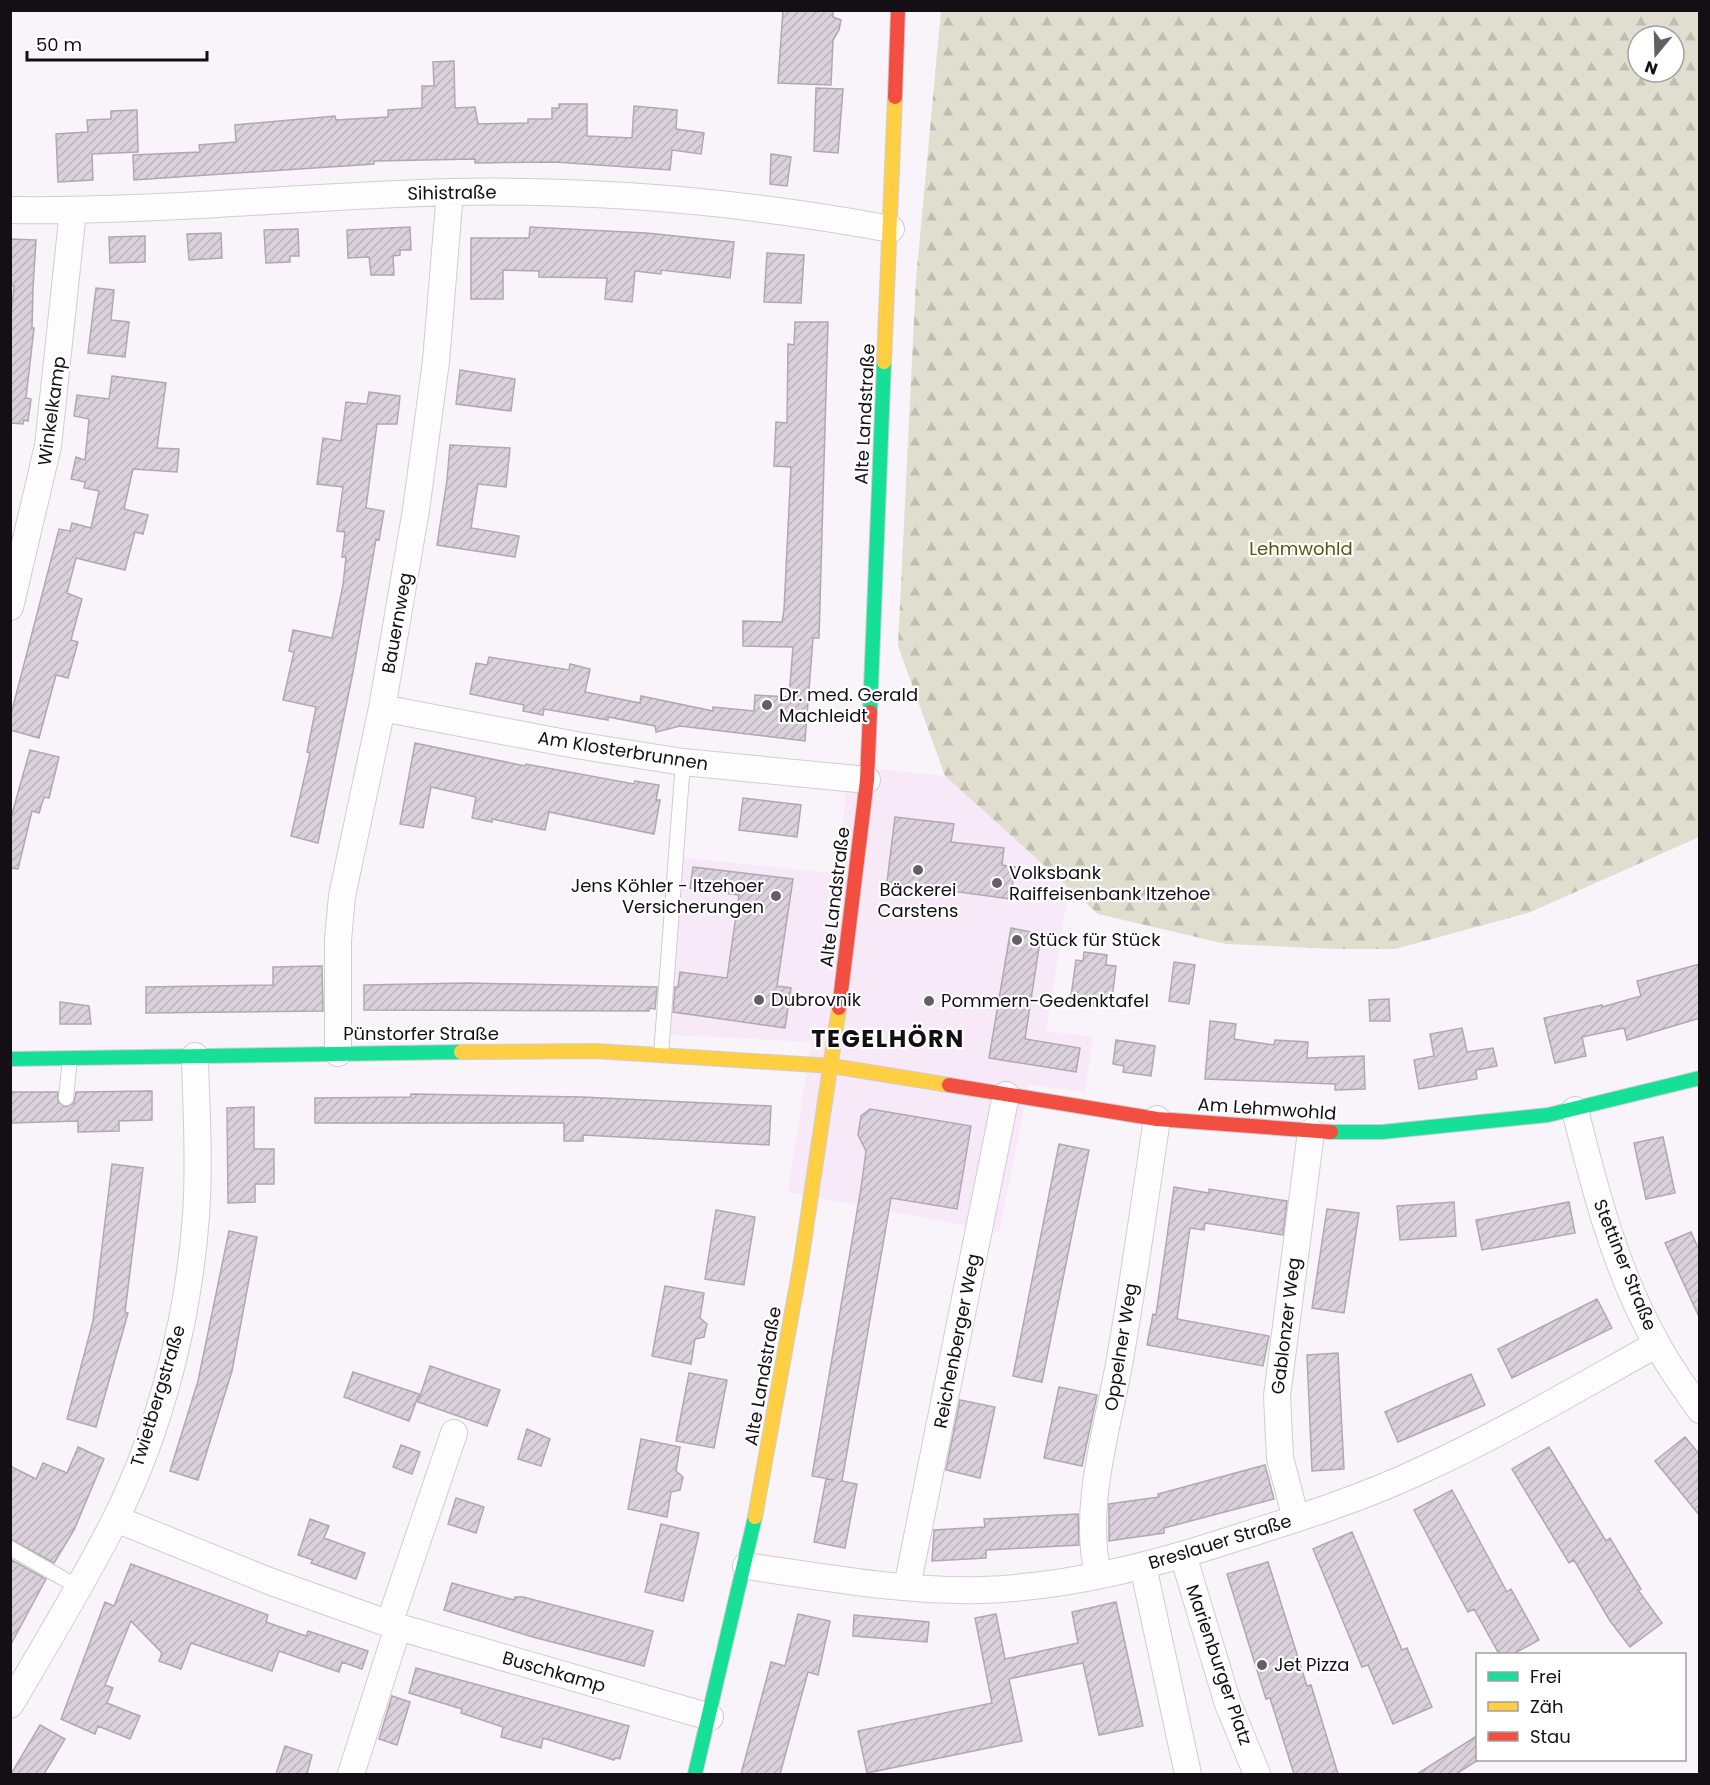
<svg xmlns="http://www.w3.org/2000/svg" width="1710" height="1785" font-family="Poppins,sans-serif">
  <defs>
    <pattern id="forest-firs" width="22" height="20" patternUnits="userSpaceOnUse" patternTransform="scale(1.5)"><rect width="22" height="20" fill="#e0dfcf"/><path d="M5 1l3.5 6h-7zM16 11l3.5 6h-7z" fill="#bfbeb1"/></pattern>
    <pattern id="building-hatch" width="6" height="6" patternUnits="userSpaceOnUse" patternTransform="scale(1.5)"><rect width="6" height="6" fill="#dbd1dc"/><path d="M-1 1l2-2M0 6l6-6M5 7l2-2" fill="none" stroke="#bbb2bc"/></pattern>
  </defs>
  <rect width="100%" height="100%" fill="#f9f3fa"/>
  <path fill="#f7e9f8" d="M847,766L945,776L1069,887L1046,1031L1093,1037L1085,1092L1029,1085L999,1232L788,1192L811,1042L656,1034L668,856L840,874Z"/>
  <path fill="url(#forest-firs)" fill-rule="evenodd" d="M941,11H1699V837L1528,913L1395,949H1337L1226,944L1098,914L945,776L898,646L916,279ZM1638,36H1674V72H1638Z"/>
  <path fill="url(#building-hatch)" stroke="#aea9af" stroke-width="1.5" d="M783,10H833V17L841,20L839,30L833,40L831,85L778,83Z
    M454,61L455,108L475,107L478,124L528,123V119H552V108H559V104H587V136L632,138L634,106L677,110L676,129L704,133L701,154L672,150L670,170L555,162L475,163V159L374,161V164L134,180L133,155L200,152L199,145L236,142L235,125L335,116L336,120L388,117V110L422,108V86H434L433,62Z
    M816,88L843,89L838,153L814,151Z
    M137,110L138,152L92,154L93,180L58,182L56,134L88,132L87,120L111,119V111Z
    M771,154L791,157L787,186L770,184Z
    M410,227L411,250H400V255L393,256L394,275H371L369,257L348,258L347,230Z
    M530,227L646,233L734,242L730,278L661,270V274L635,271L632,302L605,299L607,278L539,277V271L503,270V299H471V238H529Z
    M298,229L299,256H290V262L266,263L264,230Z
    M221,233L222,258L189,260L187,234Z
    M145,236V262L110,263L109,237Z
    M10,239L36,240L33,288L32,328H34L26,398L31,399L28,421L24,420L23,424L10,423V325L14,286L10,285Z
    M767,253L804,255L801,303L764,302Z
    M96,288L114,290L111,320L129,322L125,357L88,353Z
    M795,322H828L819,638H813L805,741L680,726L656,732L655,726L608,717V720L544,709L543,715L523,711L524,705L470,694L476,663L487,665L489,657L569,670L570,664L590,669L585,692L640,703L641,696L713,711V707L754,711L755,695L789,697L793,647L743,646V621L782,622L784,610L791,467L774,466L776,422L787,423L788,344L794,345Z
    M460,370L515,379L511,411L456,404Z
    M112,376L166,383L157,448L179,449L177,472L133,469L124,509L148,515L143,534L135,532L125,570L76,558L67,593L82,599L71,640L78,642L68,678L56,675L39,738L10,730V718L59,529L70,531L72,523L91,528L99,491L84,488L85,482L71,479L76,457L85,460L89,419L74,416L77,395L109,399Z
    M369,392L400,396L397,424H377L366,508L384,511L379,540L376,539L353,672L318,843L291,836L310,753L307,752L316,707L283,700L294,652L289,651L293,630L332,638L343,585L346,557H342L345,532L337,531L343,487L317,484L323,438L341,441L346,402L367,404Z
    M450,445L510,448L506,487L478,484L471,528L519,536L515,557L437,545L447,480Z
    M415,743L525,766L526,764L634,784L635,781L659,785L656,800H660L654,834L549,812L545,830L492,819V822L472,818L476,797L431,787L423,828L400,824Z
    M30,750L59,757L49,798L44,797L39,813L32,811L18,869L10,868V821Z
    M743,798L801,805L797,837L739,830Z
    M895,817L954,824L951,842L1004,848L1002,865L1015,867L1010,899L887,882Z
    M693,867L793,879L777,986L791,988L785,1028L673,1012L675,987H678L680,972L727,978L739,895L690,888Z
    M1011,928L1041,934L1025,1039L1080,1048L1076,1072L989,1058Z
    M1084,952L1107,955L1106,965L1116,966L1111,1008L1070,1003L1076,960L1083,961Z
    M1174,962L1195,965L1189,1004L1169,1001Z
    M1700,964V1018L1627,1040L1624,1028L1582,1037L1586,1056L1555,1063L1544,1018L1602,1005V1007L1641,996L1637,981Z
    M322,966L323,1011L146,1013V987L273,985V967Z
    M468,983L657,987L655,1009L650,1008L649,1011L364,1010V985Z
    M1389,999L1390,1021H1370L1369,1000Z
    M60,1002L89,1006L91,1024H60Z
    M1210,1021L1236,1024L1234,1039L1274,1045L1275,1040L1308,1042L1307,1058L1364,1056L1365,1089L1335,1090V1084L1205,1079Z
    M1462,1028L1467,1052L1493,1048L1497,1066L1476,1070L1477,1079L1419,1089L1414,1060L1434,1056L1430,1034Z
    M1116,1040L1155,1046L1151,1076L1123,1072L1124,1066L1113,1064Z
    M152,1091V1120L119,1121V1131L78,1132V1121L11,1123L10,1092H58V1102L66,1107L74,1103L76,1092Z
    M411,1094L582,1097L771,1106L769,1145L583,1135V1141H564V1123H315V1098L411,1097Z
    M254,1107V1149H274V1184H255V1202L228,1203L227,1108Z
    M870,1109L971,1126L957,1209L891,1198L842,1481L857,1484L845,1548L814,1542L826,1479L834,1480L812,1476L861,1188L866,1151L858,1135L861,1116Z
    M1663,1137L1675,1193L1646,1199L1634,1143Z
    M1059,1144L1089,1150L1042,1382L1013,1376Z
    M112,1164L143,1168L125,1312L128,1313L96,1427L67,1419L93,1321Z
    M1174,1187L1209,1193V1189L1287,1201L1283,1235L1205,1223L1204,1230L1190,1228L1177,1319L1269,1336L1263,1366L1147,1345L1153,1314L1156,1315Z
    M1454,1202L1456,1236L1400,1240L1397,1206Z
    M1569,1202L1575,1233L1482,1250L1476,1220Z
    M1327,1209L1359,1213L1344,1313L1312,1308Z
    M716,1210L755,1217L744,1285L705,1279Z
    M229,1231L257,1237L232,1371L198,1480L170,1471L198,1381Z
    M1691,1232L1700,1252V1319L1665,1243Z
    M665,1286L704,1293L700,1318L707,1324L704,1337L695,1339L691,1364L652,1356Z
    M1597,1299L1612,1328L1512,1378L1498,1349Z
    M1338,1353L1344,1469L1312,1471L1307,1355Z
    M430,1366L500,1390L487,1426L418,1402Z
    M353,1372L419,1394L409,1421L344,1397Z
    M689,1373L727,1380L714,1448L676,1441Z
    M1471,1374L1485,1405L1398,1442L1385,1412Z
    M1059,1387L1097,1395L1082,1466L1044,1458Z
    M960,1400L995,1407L980,1478L946,1470Z
    M527,1429L550,1439L541,1466L518,1459Z
    M1685,1437L1700,1455V1516L1655,1461Z
    M641,1439L680,1447L676,1471L683,1477L680,1490L671,1492L667,1517L628,1509Z
    M401,1445L420,1452L412,1474L393,1467Z
    M78,1447L104,1459L74,1530L54,1563L10,1539V1466L36,1479L43,1463L67,1473Z
    M1549,1447L1606,1541L1610,1538L1641,1589L1638,1590L1662,1623L1630,1647L1610,1621L1574,1560L1569,1563L1512,1469Z
    M1265,1465L1274,1499L1164,1528V1533L1109,1541V1504L1159,1497L1158,1494Z
    M1452,1490L1507,1592L1511,1589L1539,1640L1513,1654H1499L1474,1609L1468,1612L1414,1510Z
    M456,1498L484,1507L476,1533L448,1524Z
    M1078,1514L1079,1545L986,1550V1558L932,1561L934,1530L985,1527L984,1519Z
    M310,1519L329,1526L324,1538L365,1553L356,1579L311,1563L313,1560L298,1555Z
    M661,1524L699,1533L683,1601L645,1592Z
    M1352,1532L1402,1650L1407,1648L1432,1707L1393,1724L1368,1665L1362,1667L1313,1549Z
    M10,1559L46,1579L10,1646Z
    M1268,1562L1307,1686L1311,1685L1338,1774H1294L1270,1698L1266,1699L1227,1574Z
    M131,1564L268,1615L266,1622L306,1636L308,1631L368,1651L362,1669L342,1662L339,1672L279,1651L272,1671L191,1643L181,1669L159,1661L162,1653L131,1621L105,1685L113,1688L107,1703L140,1716L130,1739L98,1726L95,1734L61,1719L105,1602L114,1606Z
    M452,1583L514,1600L515,1597H523L653,1631L644,1666L533,1637L444,1610Z
    M1116,1602L1143,1726L1099,1735L1083,1663L1009,1679L1022,1741L867,1773L858,1731L992,1703L975,1618L996,1614L1005,1659L1078,1643L1072,1612Z
    M798,1614L830,1621L818,1675L808,1672L780,1774H741L771,1662L785,1666Z
    M854,1615L929,1622L927,1642L853,1636Z
    M416,1668L629,1726L620,1759L615,1758L614,1760L543,1738L541,1748L501,1737L503,1727L461,1713L462,1709L409,1693Z
    M392,1696L410,1702L397,1745L379,1739Z
    M40,1725L65,1739L44,1774H11Z
    M1478,1735V1760L1456,1774H1417Z
    M285,1746L312,1755L307,1774H276Z"/>
  <g fill="none" stroke-linecap="round" stroke-linejoin="round">
    <g stroke="#d1ccd2" stroke-width="16">
      <path id="lane" d="M661,1055L683,762
        M66,1098L70,1058
        M10,1548L78,1587"/>
    </g>
    <g stroke="#d1ccd2" stroke-width="28">
      <path id="street" d="M10,210C157,212 303,196 450,192C597,189 746,202 891,229
        M10,607L48,446L73,211
        M382,708L576,745L683,762L867,780
        M338,1053V940L342,896L382,708L416,510L436,361L450,192
        M1575,1110C1595,1190 1616,1272 1657,1344C1669,1367 1685,1388 1700,1410
        M116,1519L269,1581L398,1627L710,1717
        M1296,1519L1280,1458L1277,1396L1311,1132
        M1183,1555L1228,1704L1257,1774
        M746,1566C824,1577 903,1592 982,1590C1069,1587 1154,1565 1236,1538C1299,1518 1363,1498 1422,1470C1503,1433 1580,1387 1657,1344
        M1143,1566L1188,1774
        M1098,1575C1082,1507 1108,1427 1120,1359C1134,1279 1145,1199 1157,1119
        M907,1587L1006,1095
        M389,1624L454,1433
        M10,1705C46,1644 83,1583 115,1520C161,1429 189,1316 196,1215C200,1162 196,1108 195,1056
        M351,1774L398,1627"/>
    </g>
    <g stroke="#d1ccd2" stroke-width="16">
      <path id="fast" d="M870,712L884,362
        M10,1059L461,1052
        M1331,1132H1382L1548,1115L1700,1078
        M695,1774L755,1517"/>
    </g>
    <g stroke="#d1ccd2" stroke-width="16">
      <path id="slow" d="M884,362L895,97
        M461,1052L595,1051L832,1066L949,1085
        M755,1517L801,1262L839,1008"/>
    </g>
    <g stroke="#d1ccd2" stroke-width="16">
      <path id="jam" d="M895,97L898,10
        M839,1008L867,780L870,712
        M949,1085L1157,1119L1331,1132"/>
    </g>
    <use href="#lane" stroke="#fefdfe" stroke-width="14"/>
    <use href="#street" stroke="#fefdfe" stroke-width="26"/>
    <use href="#fast" stroke="#16e098" stroke-width="14"/>
    <use href="#slow" stroke="#ffcf43" stroke-width="14"/>
    <use href="#jam" stroke="#f24e42" stroke-width="14"/>
  </g>
  <g fill="#645f65" stroke="#fff" stroke-width="2">
    <circle cx="767" cy="705" r="6"/>
    <circle cx="918" cy="870" r="6"/>
    <circle cx="997" cy="883" r="6"/>
    <circle cx="776" cy="896" r="6"/>
    <circle cx="1017" cy="940" r="6"/>
    <circle cx="759" cy="1000" r="6"/>
    <circle cx="929" cy="1001" r="6"/>
    <circle cx="1262" cy="1665" r="6"/>
  </g>
  <g text-anchor="middle" stroke-width="4.5" stroke-linejoin="round" paint-order="stroke">
    <g font-size="18" fill="#140f15" stroke="#fff">
      <text transform="translate(452 193) rotate(-1)" y="6">Sihistraße</text>
      <text transform="translate(52 411) rotate(-82)" y="6">Winkelkamp</text>
      <text transform="translate(865 414) rotate(-87)" y="6">Alte Landstraße</text>
      <text transform="translate(397 623) rotate(-80)" y="6">Bauernweg</text>
      <text transform="translate(623 751) rotate(9)" y="6">Am Klosterbrunnen</text>
      <text transform="translate(835 897) rotate(-83)" y="6">Alte Landstraße</text>
      <text x="421" y="1040">Pünstorfer Straße</text>
      <text transform="translate(1267 1109) rotate(4)" y="6">Am Lehmwohld</text>
      <text transform="translate(1625 1265) rotate(68)" y="6">Stettiner Straße</text>
      <text transform="translate(1286 1326) rotate(-83)" y="6">Gablonzer Weg</text>
      <text transform="translate(957 1341) rotate(-79)" y="6">Reichenberger Weg</text>
      <text transform="translate(1121 1347) rotate(-81)" y="6">Oppelner Weg</text>
      <text transform="translate(763 1376) rotate(-80)" y="6">Alte Landstraße</text>
      <text transform="translate(158 1396) rotate(-73)" y="6">Twietbergstraße</text>
      <text transform="translate(1220 1542) rotate(-17)" y="6">Breslauer Straße</text>
      <text transform="translate(1219 1665) rotate(71)" y="6">Marienburger Platz</text>
      <text transform="translate(554 1672) rotate(16)" y="6">Buschkamp</text>
    </g>
    <g font-size="18" fill="#54560d" stroke="#fff">
      <text x="1301" y="555">Lehmwohld</text>
    </g>
    <g font-size="18" fill="#140f15" stroke="#fff" text-anchor="start">
      <text x="779" y="701">Dr. med. Gerald<tspan x="779" dy="21">Machleidt</tspan></text>
      <text x="1009" y="879">Volksbank<tspan x="1009" dy="21">Raiffeisenbank Itzehoe</tspan></text>
      <text x="764" y="892" text-anchor="end">Jens Köhler - Itzehoer<tspan x="764" dy="21">Versicherungen</tspan></text>
      <text x="918" y="896" text-anchor="middle">Bäckerei<tspan x="918" dy="21">Carstens</tspan></text>
      <text x="1029" y="946">Stück für Stück</text>
      <text x="771" y="1006">Dubrovnik</text>
      <text x="941" y="1007">Pommern-Gedenktafel</text>
      <text x="1274" y="1671">Jet Pizza</text>
    </g>
    <g font-size="24" font-weight="bold" letter-spacing="1.5" fill="#140f15" stroke="#fff">
      <text x="888" y="1047">TEGELHÖRN</text>
    </g>
  </g>
  <rect width="1710" height="1785" fill="none" stroke="#140f15" stroke-width="24"/>
  <rect x="1476" y="1653" width="210" height="108" fill="#ffffff" stroke="#a19fa1" stroke-width="1.5"/>
  <rect x="1488" y="1672" width="30" height="9" fill="#16e098" stroke="#a19fa1" stroke-width="1.5"/>
  <text x="1530" y="1683" font-size="18" fill="#140f15">Frei</text>
  <rect x="1488" y="1702" width="30" height="9" fill="#ffcf43" stroke="#a19fa1" stroke-width="1.5"/>
  <text x="1530" y="1713" font-size="18" fill="#140f15">Zäh</text>
  <rect x="1488" y="1732" width="30" height="9" fill="#f24e42" stroke="#a19fa1" stroke-width="1.5"/>
  <text x="1530" y="1743" font-size="18" fill="#140f15">Stau</text>
  <g transform="translate(1656 54) rotate(199)"><circle r="28" fill="#ffffff" stroke="#a19fa1" stroke-width="1.5"/>
  <path d="M0-4.5L10 22L0 15L-10 22Z" fill="#645f65"/>
  <text y="-9" font-size="16" font-weight="bold" text-anchor="middle" fill="#140f15">N</text>
  </g>
  <path d="M27 51v9h180v-9" fill="none" stroke="#140f15" stroke-width="3"/>
  <text x="36" y="51" font-size="18" fill="#140f15" stroke="#ffffff" stroke-width="4.5" paint-order="stroke">50 m</text>
</svg>
